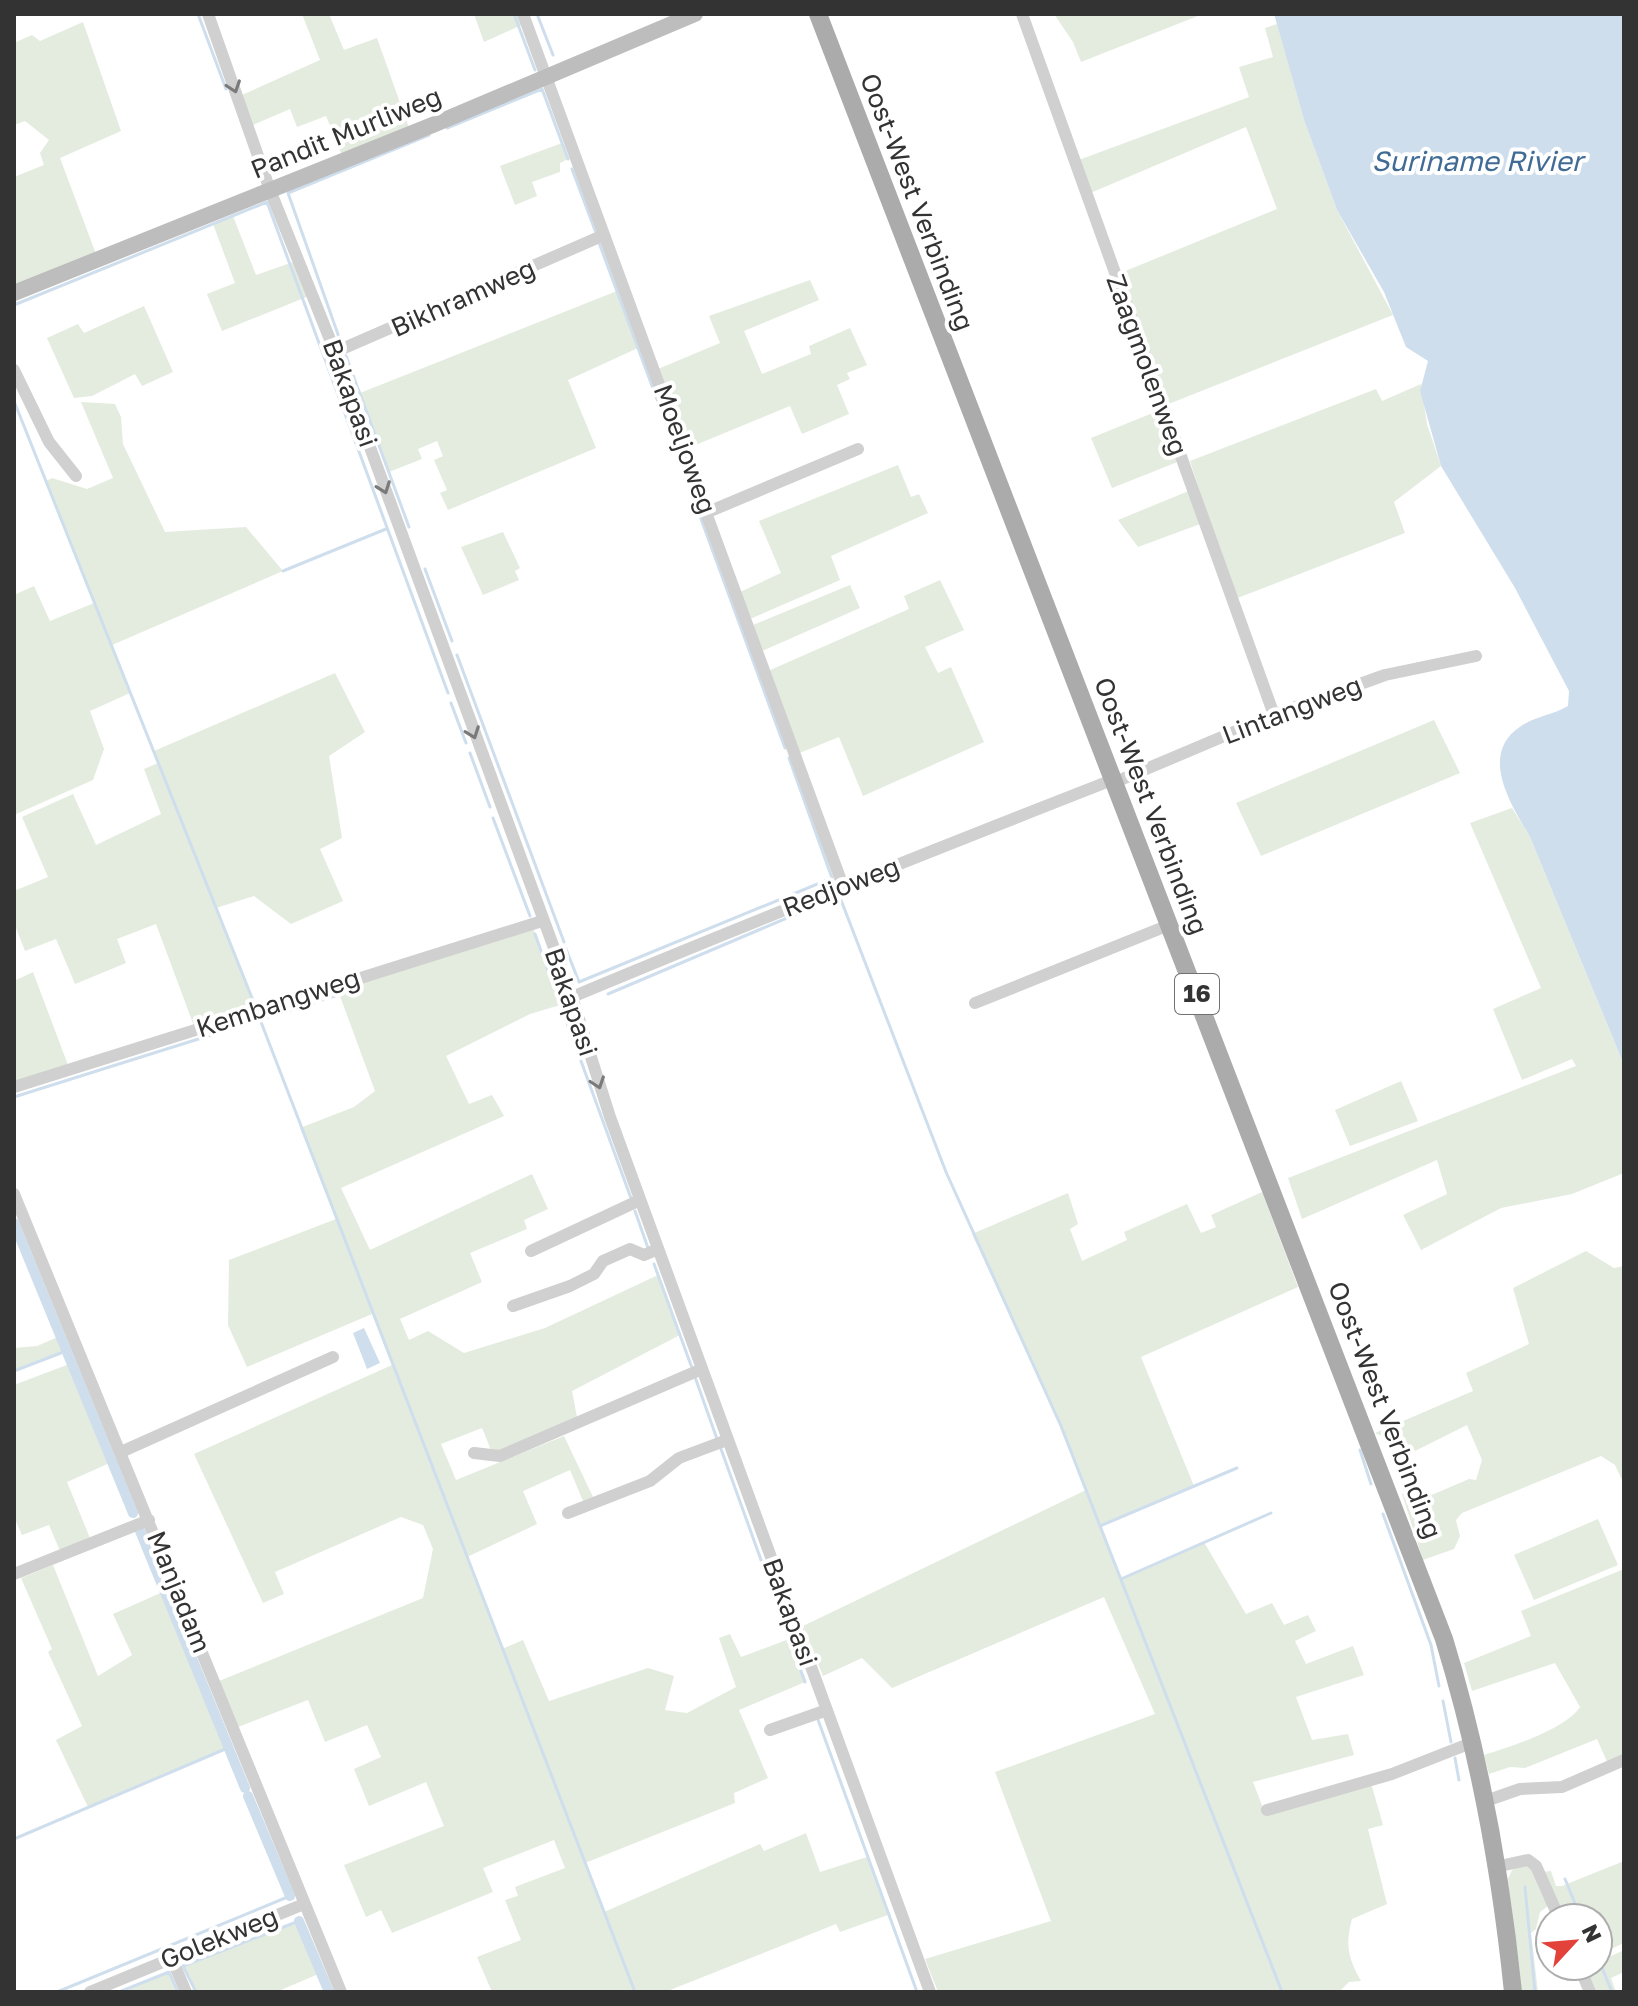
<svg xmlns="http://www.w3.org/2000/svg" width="1638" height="2006" font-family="'Golos Text',sans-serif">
  <rect width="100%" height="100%" fill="#fff"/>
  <path fill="#e4ecdf" d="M302,14H329L344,50L377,38L409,128L342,155L326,116L297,127L290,109L253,125L242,95L320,60Z
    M474,14H521L524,24L484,42Z
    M1054,14H1203L1081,62L1073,42Z
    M83,22L121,131L60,158L96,254L14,287V177L44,165L40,153L49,140L25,121L14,125V43L32,35L40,41Z
    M1277,24L1304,120L1337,210L1393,315L1166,405L1118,274L1277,209L1246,127L1088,194L1076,161L1249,97L1239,67L1273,57L1265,28Z
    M562,143L568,159L560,163V172L532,182L537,196L515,205L500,166Z
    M233,216L256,275L296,261L309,296L222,331L207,294L235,283L213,224Z
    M810,280L819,300L744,331L762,374L811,354L809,346L850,328L867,365L847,373L850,379L837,385L849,414L802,434L790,406L688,448L658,369L720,343L709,316Z
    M617,291L638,348L568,380L596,448L448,510L440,493L447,490L434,460L443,456L437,441L418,449L422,459L389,472L360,393Z
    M144,306L173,372L142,386L135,374L92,396L74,398L47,338L78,324L84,333Z
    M1421,384L1427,424L1441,466L1394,502L1405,533L1235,599L1190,461L1376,389L1382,401Z
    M81,402L115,404L121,417L123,444L165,532L246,527L283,571L112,645L130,693L90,711L104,749L93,780L14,815V595L34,586L50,621L94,603L46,481L52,478L87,489L113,478Z
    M1160,410L1180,461L1112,488L1091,438Z
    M898,465L911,497L919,494L928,513L831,556L840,580L750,619L740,592L781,573L759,521Z
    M1191,490L1203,523L1138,547L1118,520Z
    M503,532L520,568L515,571L519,580L483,595L461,547Z
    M940,580L964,630L925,647L938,673L951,667L984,742L863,796L839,737L797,754L768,671L909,609L904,596Z
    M850,585L860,608L762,651L753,625Z
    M335,673L365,732L329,756L342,838L320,849L343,901L291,924L254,896L216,908L255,1007L194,1026L156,924L117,939L126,963L75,984L56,939L25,951L14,923V891L48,877L22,817L73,794L96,845L161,814L144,769L158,763L154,751Z
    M1434,720L1460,773L1261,856L1236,803Z
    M1512,808L1530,837L1624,1065V1173L1572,1194L1501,1208L1421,1250L1403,1215L1447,1194L1437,1160L1302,1219L1288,1178L1576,1066L1572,1059L1522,1080L1493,1009L1541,988L1470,823Z
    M533,928L560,1005L530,1014L446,1056L469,1104L492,1095L504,1116L341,1188L370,1250L532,1174L548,1209L524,1220L527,1229L470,1253L482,1282L400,1319L409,1340L428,1331L464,1353L545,1328L658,1275L680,1335L572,1391L578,1422L504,1453L491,1450L482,1428L441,1444L456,1480L564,1436L593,1497L583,1501L570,1470L523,1491L537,1524L467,1557L502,1649L523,1640L549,1701L648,1668L674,1676L665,1710L687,1713L736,1687L719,1638L730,1634L741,1657L789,1639L805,1682L739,1710L768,1778L734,1793L735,1803L585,1863L604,1912L760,1844L764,1851L806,1833L820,1872L867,1857L888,1915L840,1932L836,1924L665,1992H492L477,1957L521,1940L505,1900L518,1896L515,1887L565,1868L554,1840L483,1868L493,1892L392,1933L381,1910L366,1917L344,1865L444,1826L426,1782L369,1806L354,1769L381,1757L367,1725L325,1742L308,1700L238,1727L219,1681L423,1598L433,1549L423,1525L401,1517L275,1572L284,1594L263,1603L194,1454L392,1365L372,1314L247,1367L228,1325L229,1260L336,1219L300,1128L354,1107L375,1091L337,988Z
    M33,972L68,1065L14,1083V981Z
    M1401,1081L1418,1121L1350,1146L1335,1110Z
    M1262,1192L1298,1287L1141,1357L1194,1486L1100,1526L1121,1579L1204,1542L1246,1614L1272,1603L1284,1625L1308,1615L1316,1631L1295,1641L1306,1664L1353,1646L1364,1675L1296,1697L1312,1740L1348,1734L1354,1755L1253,1782L1265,1813L1371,1783L1383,1825L1368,1829L1387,1904L1352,1919C1345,1945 1348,1958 1361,1981L1349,1982L1339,1992H938L925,1959L1051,1921L995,1772L1155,1714L1104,1597L892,1688L862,1658L823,1676L803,1626L1086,1490L1061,1426L972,1234L1068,1193L1078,1224L1070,1229L1082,1261L1127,1240L1124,1232L1187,1204L1201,1233L1216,1227L1211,1215Z
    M1586,1251L1614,1268L1624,1266V1484L1615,1465L1601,1456L1462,1513L1456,1520L1460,1536L1454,1549L1423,1560L1402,1494L1420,1488L1427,1497L1469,1479L1476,1480L1482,1460L1467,1425L1415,1451L1375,1433L1473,1391L1466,1373L1529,1344L1513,1288Z
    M60,1336L66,1351L14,1371V1348L37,1346Z
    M72,1363L112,1462L67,1482L90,1538L60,1551L49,1525L22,1535L14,1517V1385Z
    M1598,1519L1618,1565L1534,1600L1514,1555Z
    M53,1565L98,1676L132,1655L113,1614L165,1591L230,1747L88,1807L56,1740L82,1726L48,1652L52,1649L21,1578Z
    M1624,1569V1757L1608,1764L1597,1739L1525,1768L1510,1767L1489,1774L1484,1755C1510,1747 1566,1729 1580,1707L1555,1663L1472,1691L1464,1663L1531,1636L1521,1611Z
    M1624,1861V1943L1598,1955V1918H1559L1541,1872L1551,1871L1556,1886H1562Z
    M1523,1865L1532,1869L1548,1906L1540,1912L1536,1929L1531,1933L1538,1992H1519L1508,1879L1512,1870Z
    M299,1921L321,1973L276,1992H196L183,1966Z
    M1624,1950V1972L1611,1978L1616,1992H1592L1585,1966H1598V1962Z
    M169,1972L178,1992H130L129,1988Z"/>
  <path fill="#cfdeed" d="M1274,14H1624V1065L1530,837C1511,804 1478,754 1521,726C1536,716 1553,715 1568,706L1569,691L1515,588L1441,466L1420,391L1428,361L1406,347L1384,292L1337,210L1304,120Z
    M364,1328L380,1363L367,1369L353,1333Z"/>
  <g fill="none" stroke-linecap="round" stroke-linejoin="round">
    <path stroke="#cfdeed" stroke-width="3" d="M198,14L226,89
      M514,14L535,70
      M537,14L553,55
      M447,128L542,89L568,159
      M572,169L596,233
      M598,240L671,437
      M14,305L267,202L448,693
      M340,340L288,193L429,135
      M346,356L409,527
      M14,401L254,1003
      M697,508L785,748
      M425,569L452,641
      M283,571L386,529
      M457,655L564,942
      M451,703L466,743
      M470,753L490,807
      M493,818L530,916
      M535,934L577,1051
      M566,949L579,982L832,878L789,758
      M608,994L827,901L841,900L946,1172L1061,1426L1282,1992
      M261,1022L635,1992
      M581,1061L632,1201
      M14,1097L338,995
      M635,1211L648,1248
      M654,1264L692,1368
      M14,1371L66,1351
      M695,1377L717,1439
      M721,1449L805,1682
      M1360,1450L1371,1484
      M1383,1514L1431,1645L1439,1686
      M1100,1526L1237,1468
      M1121,1579L1271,1513
      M1443,1701L1451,1742
      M817,1717L917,1992
      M1455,1758L1459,1780
      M14,1839L230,1747
      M1565,1879L1581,1918
      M1525,1887L1535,1992
      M1600,1963L1612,1992
      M57,1992L290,1896
      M119,1992L169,1972L178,1992
      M196,1992L183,1966L299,1921"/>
    <path stroke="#cfdeed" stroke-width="10" d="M14,1223L133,1513
      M140,1531L245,1788
      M248,1796L290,1896
      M299,1921L329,1992"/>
    <path stroke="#d0d0d0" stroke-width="12" d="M208,14L270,190L335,352L572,997L610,1117L930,1992
      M523,14L843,886
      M1022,14L1274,715
      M335,352L604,235
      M14,370L49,442L76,476
      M708,512L858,449
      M1113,783L1274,715L1385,675L1476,656
      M572,997C751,922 931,851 1112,780
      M975,1003L1169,925
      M14,1087L542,921
      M14,1194L341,1992
      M531,1251L640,1200
      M513,1306L570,1286L594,1274L603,1261L630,1249L644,1255L658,1249
      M121,1452L333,1357
      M474,1453L500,1456L702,1369
      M568,1513L650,1481L679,1458L727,1440
      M14,1574L149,1520
      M770,1730L827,1710
      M1483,1802L1520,1789L1562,1787L1624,1760
      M1267,1810L1392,1774L1471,1743
      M1495,1867L1528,1860L1536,1866L1559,1918
      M171,1957L186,1992
      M1579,1966L1590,1992
      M90,1992L304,1904"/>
    <path stroke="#bdbdbd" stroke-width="16" d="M14,293L435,124L695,14"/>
    <path stroke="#ababab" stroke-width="18" d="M818,14L1444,1639C1479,1753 1501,1874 1513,1992"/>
  </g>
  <defs><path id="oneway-chevron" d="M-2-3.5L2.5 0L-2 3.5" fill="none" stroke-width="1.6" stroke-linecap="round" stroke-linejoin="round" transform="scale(2)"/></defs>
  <g stroke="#7a7a7a">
    <use href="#oneway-chevron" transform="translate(234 87) rotate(71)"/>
    <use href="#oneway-chevron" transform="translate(384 488) rotate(70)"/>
    <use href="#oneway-chevron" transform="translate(473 733) rotate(70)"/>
    <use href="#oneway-chevron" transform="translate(598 1083) rotate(71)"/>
  </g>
  <g text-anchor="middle" stroke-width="8" stroke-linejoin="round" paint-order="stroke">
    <rect fill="#fff" stroke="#707070" stroke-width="2" x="1175" y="974" width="44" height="40" rx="6"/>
    <g font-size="24" font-weight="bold" fill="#333">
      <text x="1197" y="1002">16</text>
    </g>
    <g font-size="26" fill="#333" stroke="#fff">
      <text transform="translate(346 133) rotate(-22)" y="9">Pandit Murliweg</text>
      <text transform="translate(917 202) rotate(69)" y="9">Oost-West Verbinding</text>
      <text transform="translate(463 298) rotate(-24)" y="9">Bikhramweg</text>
      <text transform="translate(1147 365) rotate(70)" y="9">Zaagmolenweg</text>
      <text transform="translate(350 393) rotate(70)" y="9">Bakapasi</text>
      <text transform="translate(685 449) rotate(70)" y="9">Moeljoweg</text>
      <text transform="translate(1292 710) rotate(-21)" y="9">Lintangweg</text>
      <text transform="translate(1151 806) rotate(69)" y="9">Oost-West Verbinding</text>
      <text transform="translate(841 887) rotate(-21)" y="9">Redjoweg</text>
      <text transform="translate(571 1002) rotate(71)" y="9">Bakapasi</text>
      <text transform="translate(278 1003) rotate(-18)" y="9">Kembangweg</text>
      <text transform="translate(1385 1410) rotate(69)" y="9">Oost-West Verbinding</text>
      <text transform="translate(179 1592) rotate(68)" y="9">Manjadam</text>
      <text transform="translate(790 1612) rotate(70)" y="9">Bakapasi</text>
      <text transform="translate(219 1938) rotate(-22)" y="9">Golekweg</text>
    </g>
    <g font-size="28" font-style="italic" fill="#406b95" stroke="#fff">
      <text x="1477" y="171">Suriname Rivier</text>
    </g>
  </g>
  <rect width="1638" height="2006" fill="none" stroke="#333333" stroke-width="32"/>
  <g transform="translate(1574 1942) rotate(64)"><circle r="38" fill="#ffffff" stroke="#adadad" stroke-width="2"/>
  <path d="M0-6L14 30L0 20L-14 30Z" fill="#e3423b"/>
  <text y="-12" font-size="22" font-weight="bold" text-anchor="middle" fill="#333333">N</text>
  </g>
</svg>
